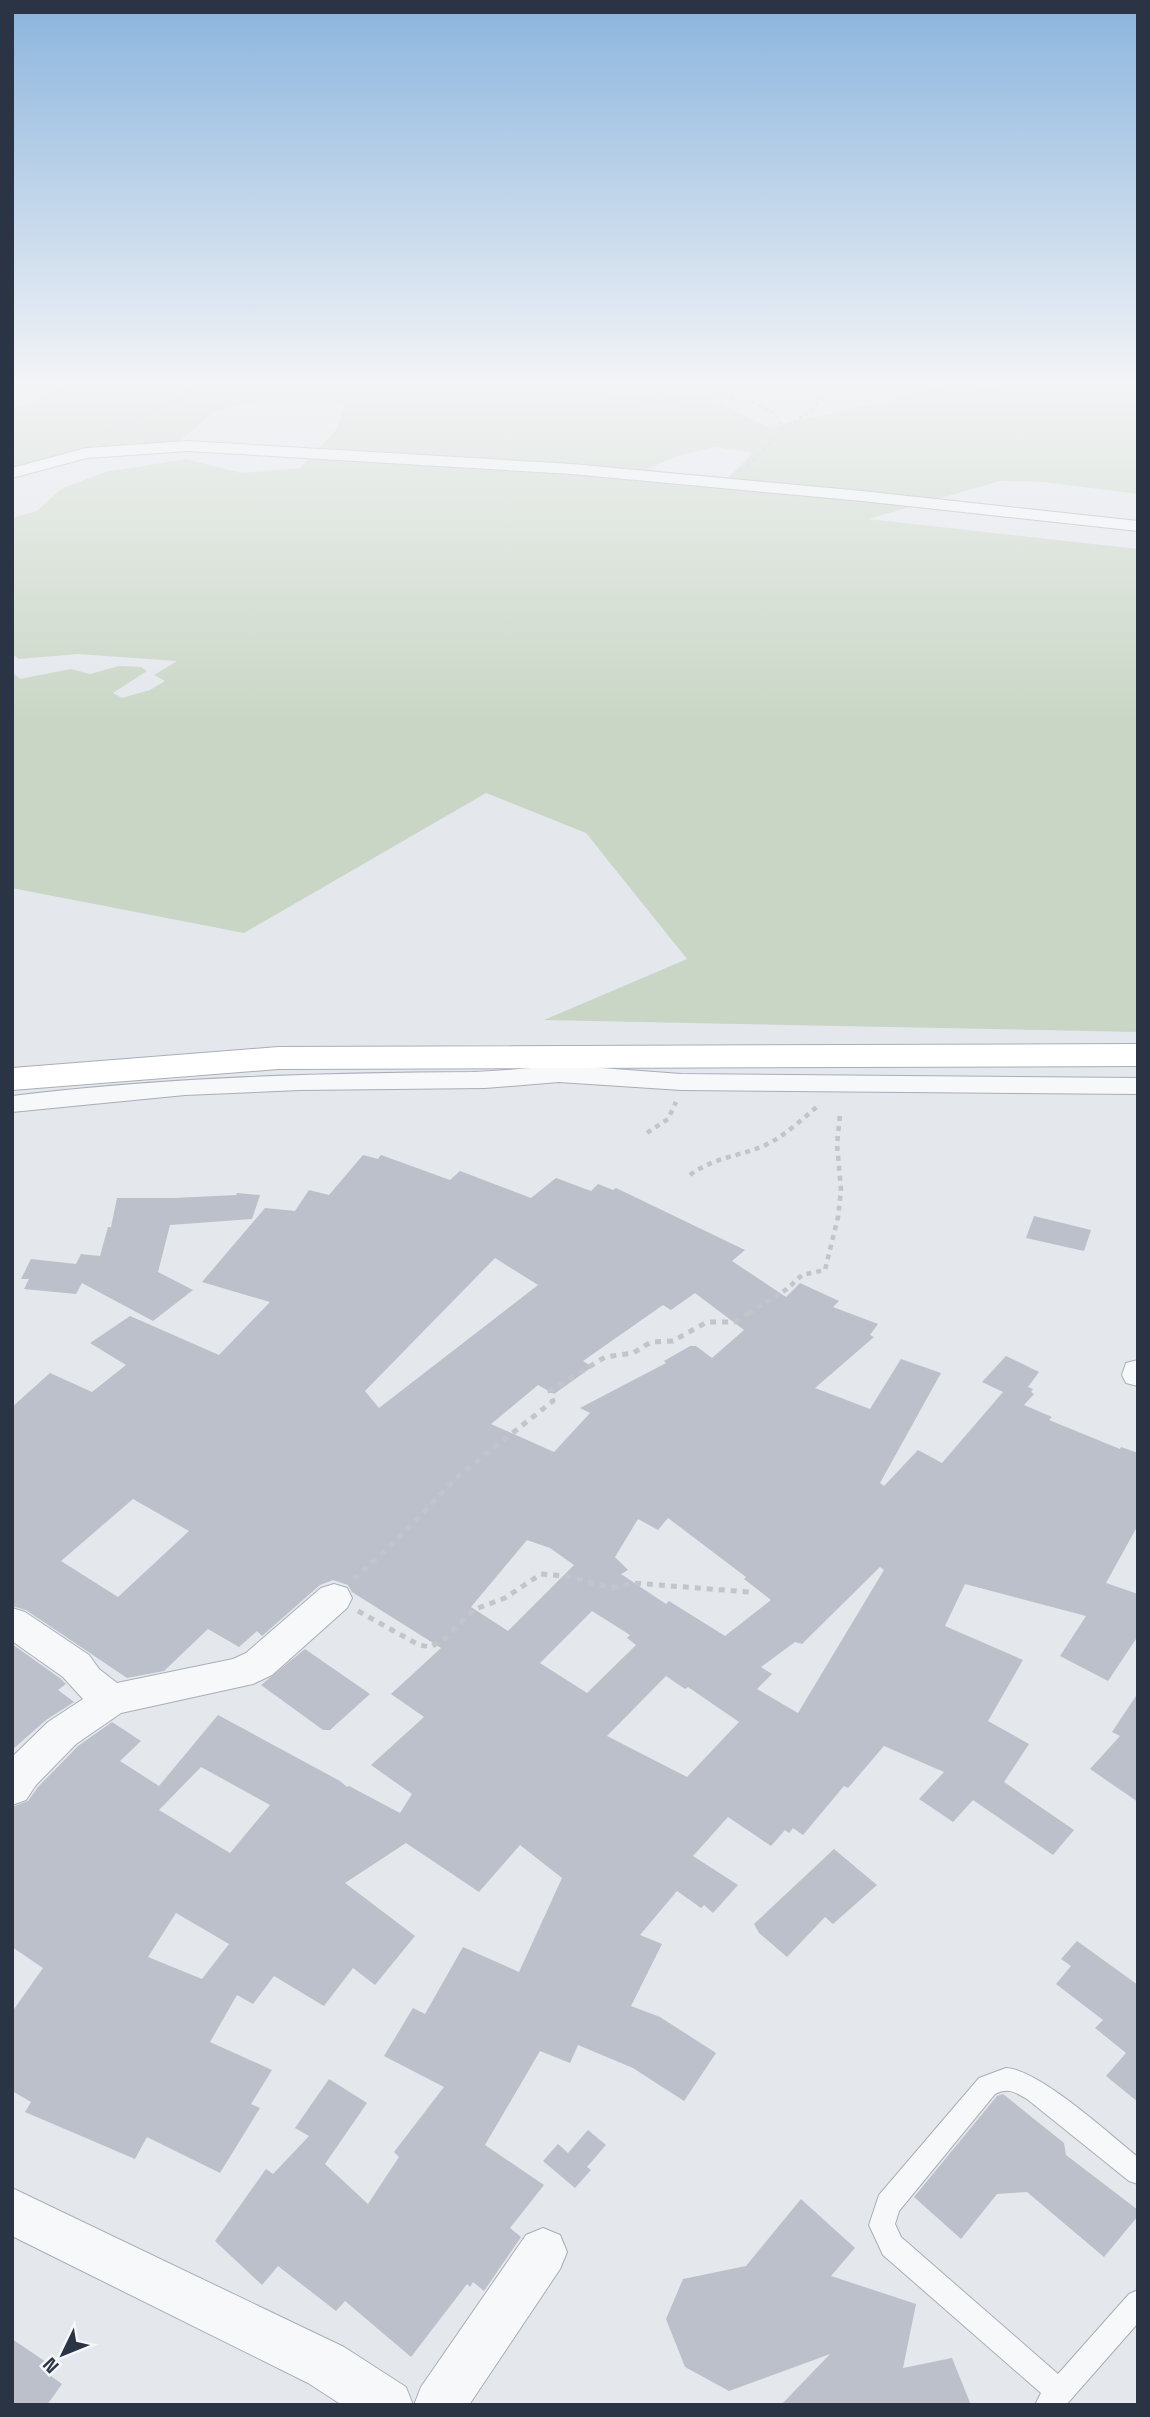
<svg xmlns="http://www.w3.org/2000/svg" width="1150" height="2417" font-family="'Space Grotesk',sans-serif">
  <rect width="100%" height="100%" fill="#e4e7ec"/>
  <path fill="#c9d6c5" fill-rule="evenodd" d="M67,384H713L695,391L768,427L896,399L947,384H970L986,389L1004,384H1138V494L1043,482L1000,481L868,519L1138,549V1032L544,1020L687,959L586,833L486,793L244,933L12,888V672L20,679L71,669L90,674L119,666L141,667L147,671L113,693L122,698L150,690L165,681L154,675L177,661L78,654L19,659L12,654V518L37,511L61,489L105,472L186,459L241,473L300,468L337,429L345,403L279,397L214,411L179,442L12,470V410ZM715,447L753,453L727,479L647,469L678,456Z"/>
  <path fill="#bbc0ca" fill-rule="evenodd" d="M363,1155L378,1159L381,1155L450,1180L460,1171L531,1198L556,1178L591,1191L598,1184L613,1190L616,1188L745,1250L732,1261L786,1297L800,1283L839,1301L833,1307L878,1324L870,1335L874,1337L815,1388L870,1409L901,1359L941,1373L880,1483L884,1486L918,1450L942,1463L1003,1392L982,1382L1006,1356L1039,1372L1028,1387L1033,1389L1031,1392L1034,1394L1024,1405L1052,1417L1049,1420L1120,1449L1121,1447L1138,1453V1525L1106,1583L1138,1594V1636L1108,1681L1060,1656L1086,1616L965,1584L945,1626L1023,1660L988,1721L1029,1744L1004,1782L1074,1830L1053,1855L973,1800L953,1822L919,1799L944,1772L884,1746L848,1788L844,1786L803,1835L793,1828L789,1833L785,1830L771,1846L728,1817L693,1856L738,1885L713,1913L704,1905L701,1908L677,1891L640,1935L662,1944L631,2006L660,2017L716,2053L684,2101L633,2068L578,2045L570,2063L540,2051L485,2145L544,2185L510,2228L521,2237L484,2291L473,2282L470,2287L467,2284L411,2357L345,2301L336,2311L278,2266L262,2285L215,2241L266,2169L273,2174L309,2136L295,2128L329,2079L367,2103L325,2164L368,2204L399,2157L394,2152L444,2087L384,2056L413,2008L425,2014L463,1947L519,1972L562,1878L520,1845L479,1892L406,1843L345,1883L415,1936L375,1985L353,1968L324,2006L274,1976L253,2004L237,1995L210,2042L272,2070L251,2104L260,2108L220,2173L147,2137L135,2159L25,2112L31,2102L12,2091V2012L43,1968L12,1947V1807L28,1801L38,1787L78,1746L112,1722L141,1741L120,1761L159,1786L218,1715L340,1781L347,1787L349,1786L400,1813L412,1794L371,1765L424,1717L391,1694L441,1648L352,1592L348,1585L333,1580L320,1585L262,1636L257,1631L239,1647L208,1629L164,1671L127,1678L26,1610L12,1606V1407L50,1373L92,1392L126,1365L90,1343L130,1316L219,1355L270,1302L202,1282L265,1208L295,1211L309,1190L329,1195ZM495,1258L538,1285L379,1408L365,1391ZM695,1293L744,1330L712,1358L696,1346H690L664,1361L666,1363L580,1408L590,1413L554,1452L491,1424L538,1385L554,1394L592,1367L583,1361L663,1305L671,1310ZM133,1499L189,1531L118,1597L61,1561ZM668,1518L746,1577L744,1579L771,1600L725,1636L669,1601L666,1604L621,1574L628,1570L615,1557L638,1519L658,1530ZM527,1540L550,1548L574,1565L508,1631L471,1607ZM880,1567L884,1570L798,1713L757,1689L772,1674L761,1667L795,1642L802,1644ZM592,1611L630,1635L627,1638L636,1645L587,1693L540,1663ZM666,1676L685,1689L688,1687L739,1722L687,1777L607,1736ZM201,1767L270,1805L230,1853L159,1810ZM176,1913L229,1944L202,1979L148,1957Z
    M237,1193L260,1195L252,1219L170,1225L158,1272L193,1290L153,1321L82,1283L76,1294L24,1289L29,1279H21L31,1259L76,1264L81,1254L100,1256L108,1227H111L117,1198H174L236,1195Z
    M1034,1216L1091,1230L1084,1251L1026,1238Z
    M12,1644L61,1679L66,1684L58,1690L74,1702L46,1720L12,1750Z
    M305,1649L370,1694L330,1730H323L261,1685Z
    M1138,1693V1802L1090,1769L1120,1736L1112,1732Z
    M834,1849L877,1885L833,1924L825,1917L787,1957L759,1933L754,1924Z
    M1077,1941L1138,1985V2102L1106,2076L1126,2053L1095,2028L1103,2020L1056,1984L1071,1966L1061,1959Z
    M1003,2094L1064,2143L1066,2155L1138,2210V2216L1104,2257L1027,2192L997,2194L961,2239L914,2197L997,2096Z
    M588,2130L606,2145L587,2167L591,2170L575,2188L543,2161L558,2144L568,2153Z
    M801,2199L855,2248L831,2276L916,2304L903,2368L952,2358L971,2405H781L830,2354L729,2391L685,2367L666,2319L683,2279L746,2266Z
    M12,2339L46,2362L41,2369L62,2384L47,2405H12Z"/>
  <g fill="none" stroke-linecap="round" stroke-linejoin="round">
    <g stroke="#a9aeb7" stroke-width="2">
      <path id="lane" d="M1006,2068C1040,2070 1109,2134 1138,2157V2184L1129,2181L1027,2099C1015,2092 1008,2087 995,2094L899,2211L895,2224L901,2237L1058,2374L1129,2294L1138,2290V2323L1066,2405H1035L1041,2393L883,2255L869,2225L879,2195L979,2078Z"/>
    </g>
    <g stroke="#a9aeb7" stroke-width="2">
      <path id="street" d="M188,441L572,464L862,491L1138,521V531L862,501L572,474L188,451L87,458L12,478V468L86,448Z
        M574,1066L681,1074L1138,1078V1094L681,1090L559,1082L485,1088L300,1090L185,1095L12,1112V1096C166,1077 319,1073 473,1072C507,1071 540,1066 574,1066Z
        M1138,1360V1386L1126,1383L1122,1375L1126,1363Z
        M334,1584L347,1588L352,1598L347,1608L272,1675L253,1684L121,1713L76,1744L36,1785L26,1800L12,1805V1757L48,1722L83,1699L63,1677L12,1641V1608L25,1612L89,1655L99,1669L117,1683L233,1659L246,1653L321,1588Z
        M12,2188L344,2347L406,2387L413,2405H342L308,2383L12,2236Z
        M543,2228L560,2235L567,2252L560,2269L469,2405H414L421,2387L526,2235Z"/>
    </g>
    <g stroke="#a9aeb7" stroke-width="2">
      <path id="secondary" d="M1138,1044V1066L278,1069L12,1090V1068L278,1047Z"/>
    </g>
    <path stroke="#c2c5cb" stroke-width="2.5" stroke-dasharray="3.5 3.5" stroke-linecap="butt" d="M574,384L593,395L663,402L714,395L754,402L776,415L784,429
      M925,384H930
      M106,432L181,399L196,384
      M748,466L784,429L812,410L832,384"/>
    <path stroke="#c2c5cb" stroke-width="4.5" stroke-dasharray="5 5" stroke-linecap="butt" d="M647,1133L668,1119L676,1102
      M690,1175C710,1159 738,1156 761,1147C783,1138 801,1120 819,1105
      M749,1313L787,1289L802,1275L825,1270L838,1217L841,1190L837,1144L840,1115"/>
    <path stroke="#c2c5cb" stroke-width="5" stroke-dasharray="6 6" stroke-linecap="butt" d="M354,1579L404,1533L456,1478L553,1401L550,1391L605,1357L633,1353L651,1342L673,1341L707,1322H735L752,1311
      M358,1611L419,1645L431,1647L447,1637L473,1610L505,1598L541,1574L567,1576L612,1588L633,1583L749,1592"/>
    <use href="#lane" fill="#f7f8fa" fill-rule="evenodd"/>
    <use href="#street" fill="#f7f8fa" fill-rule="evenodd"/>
    <use href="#secondary" fill="#fff" fill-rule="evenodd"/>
  </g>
  <linearGradient id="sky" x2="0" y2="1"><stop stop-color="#8bb4dd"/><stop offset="0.53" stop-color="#f3f4f6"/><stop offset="1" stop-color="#f3f4f6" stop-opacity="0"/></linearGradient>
  <rect width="1150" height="723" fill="url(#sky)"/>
  <rect width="1150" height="2417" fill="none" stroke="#2b3445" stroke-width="28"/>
  <g transform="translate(63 2354) rotate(227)" stroke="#f4f6f9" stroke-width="5" paint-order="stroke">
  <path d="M0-5L12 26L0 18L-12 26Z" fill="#2b3445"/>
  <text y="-10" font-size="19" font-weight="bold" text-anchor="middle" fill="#2b3445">N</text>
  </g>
</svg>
